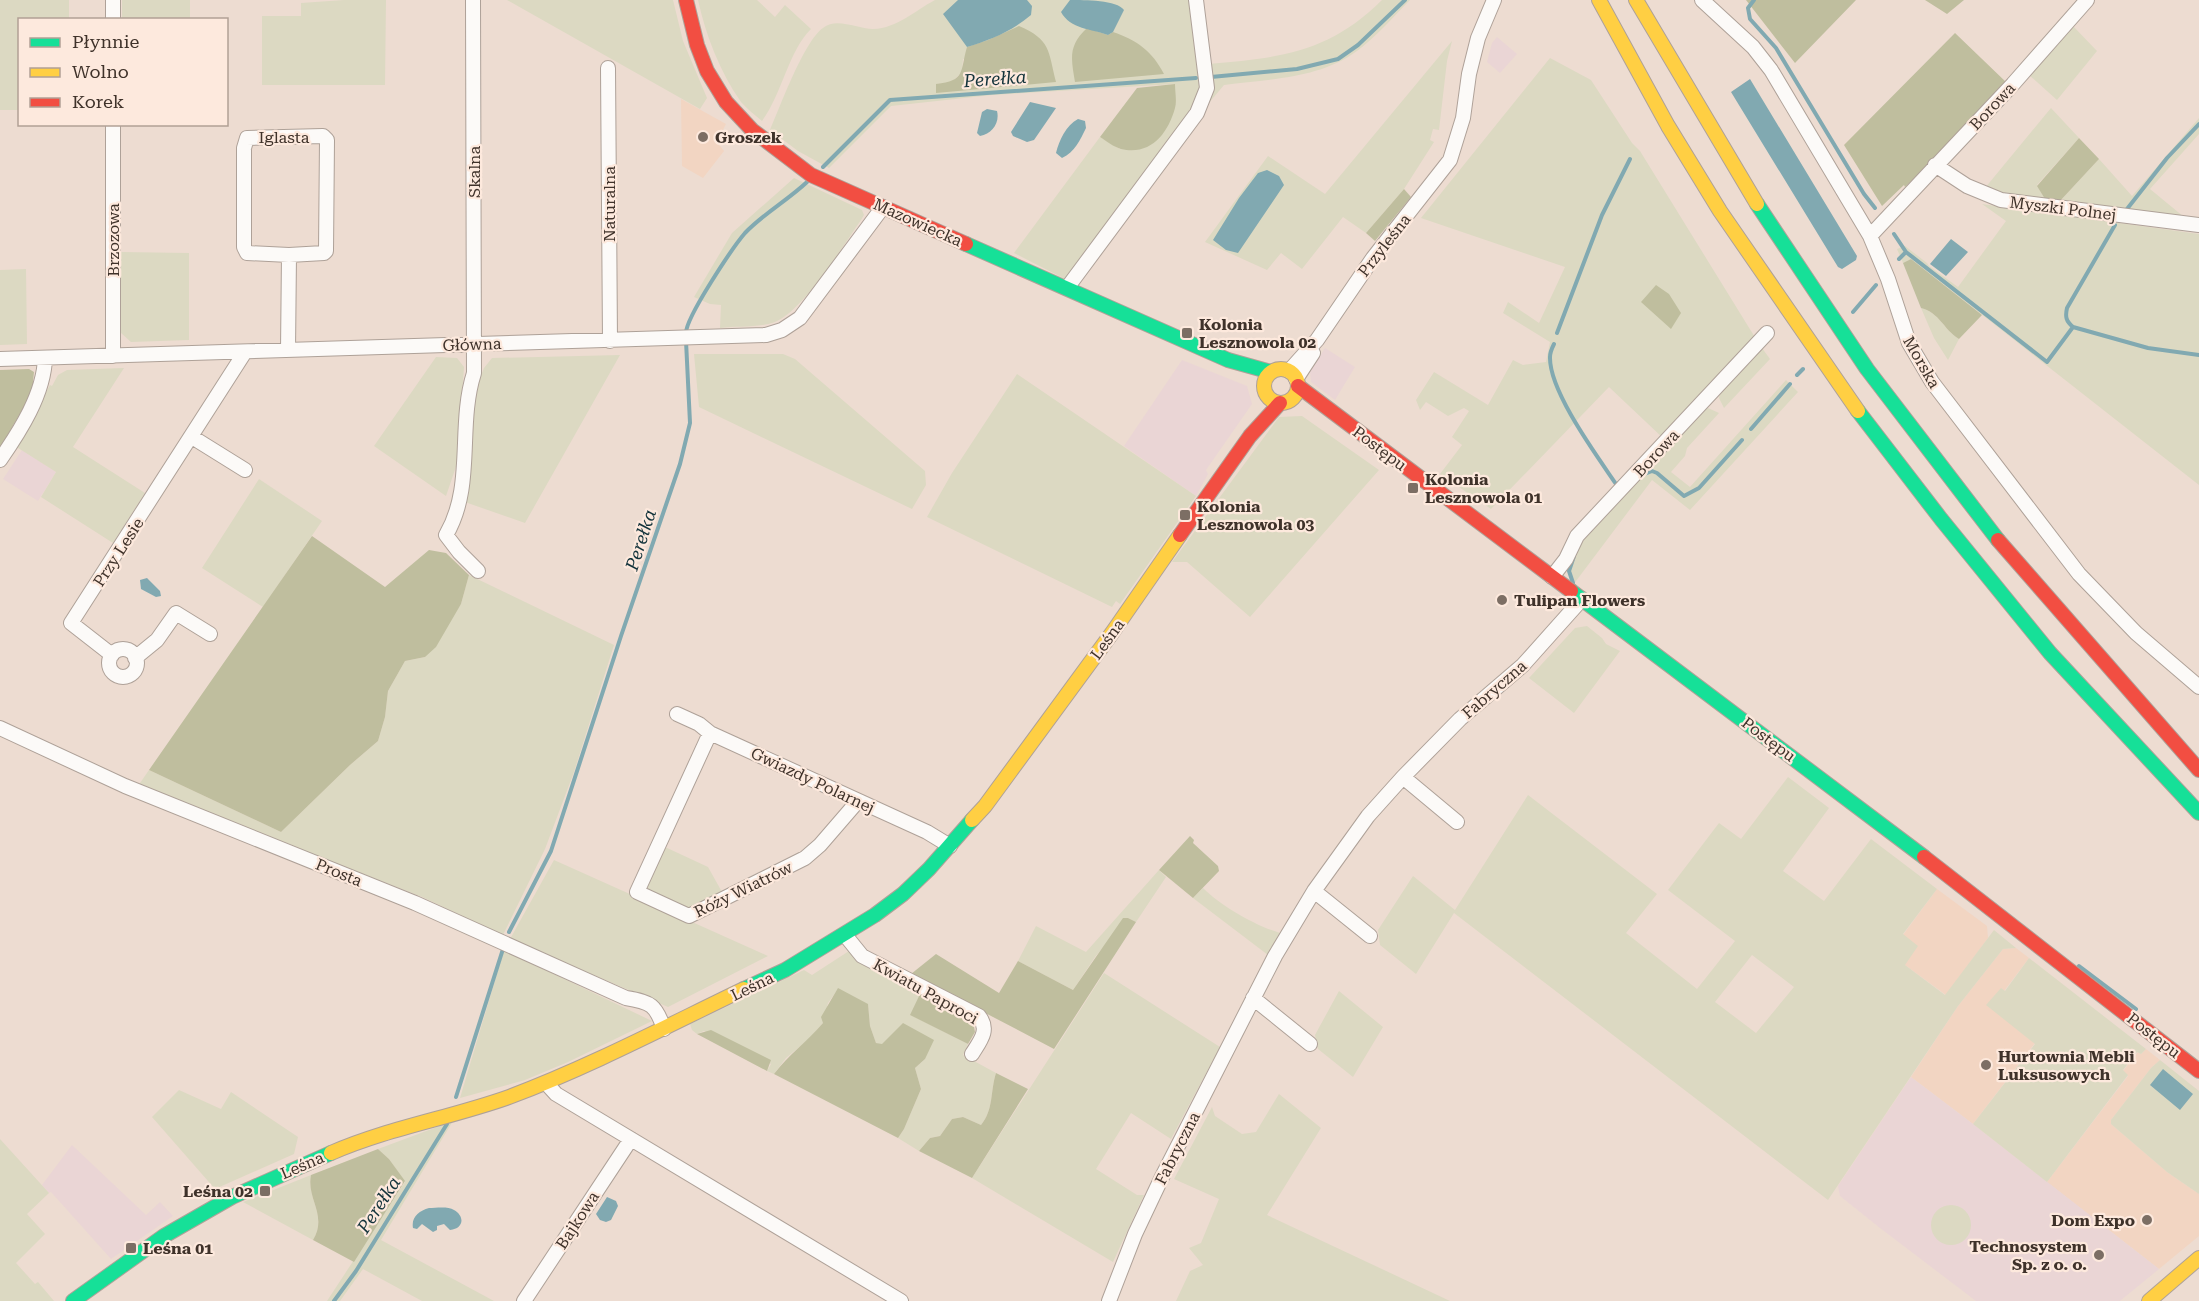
<svg xmlns="http://www.w3.org/2000/svg" width="2199" height="1301" font-family="'Roboto Serif',serif">
  <rect width="100%" height="100%" fill="#eddcd1"/>
  <path fill="#f2d5c2" d="M681,99L726,124L717,142L724,151L703,178L682,166Z
    M1937,889L1987,926L1988,938L1946,995L1905,965L1903,935Z
    M2016,948L2029,958L2004,991L2001,988L2035,1043L1973,1124L1911,1077L1958,1006L2003,949Z
    M2146,1049L2160,1060L2151,1068L2111,1120V1124L2167,1172L2199,1194V1236L2159,1269L2047,1182L2128,1076L2123,1071L2138,1052L2141,1054Z"/>
  <path fill="#ead5d5" d="M1497,37L1517,54L1500,73L1487,62L1492,43Z
    M1325,348L1355,367L1335,400L1311,382L1310,372Z
    M1182,360L1247,386L1252,404L1206,470L1208,474L1196,496L1124,446Z
    M22,450L56,472L38,501L3,479Z
    M1911,1077L1973,1124L2159,1269L2120,1301H1976L1880,1228L1840,1196L1838,1186Z
    M72,1145L146,1215L160,1202L173,1216L111,1259L51,1192L49,1193L42,1185Z"/>
  <path fill="#dcd9c2" fill-rule="evenodd" d="M0,0H69V19L20,20L19,110H0Z
    M122,0H190V19H122Z
    M344,0H386L385,85H262V16H301V3Z
    M507,0H673L683,41L707,98L700,109Z
    M698,0H757L775,17L785,5L811,29C789,50 782,94 762,121C755,115 747,109 741,102C720,72 706,36 698,0Z
    M935,0H1193L1203,82L1195,112L1071,276L1065,279L1014,253L1100,137L1120,149L1175,84L992,95L891,106L829,168L798,151L770,130C780,107 804,41 823,28C837,17 857,29 873,29C898,28 914,11 935,0ZM963,59L1056,82L936,84L951,83L962,72Z
    M1382,0H1410C1393,17 1376,37 1357,51C1319,79 1268,79 1224,85L1208,104V64C1279,58 1329,53 1382,0Z
    M2073,26L2097,51L2057,100L2028,74Z
    M1452,41L1447,61L1439,130L1433,129L1430,140L1434,142L1404,189L1366,233L1343,217L1302,269L1281,253L1267,270L1205,242L1268,156L1325,194Z
    M1550,58L1591,80L1632,143L1640,151L1756,339L1664,439L1609,387L1491,509L1440,474L1462,445L1452,437L1469,411L1464,408L1448,416L1426,402L1420,410L1416,400L1434,372L1488,405L1513,360L1523,365L1546,362L1550,342L1503,313L1508,302L1539,323L1565,267L1421,218Z
    M2051,108L2079,138L2037,185L2045,199L1995,193L1985,188Z
    M2199,118V134L2150,189L2184,217L2060,201L2099,159L2132,196Z
    M794,178L862,210L864,215L861,220C843,246 803,311 775,322C759,328 737,326 720,328L721,305L710,304L694,297L732,233Z
    M1982,204L2199,234V485L1911,259L1903,263L1897,249L1905,246L1927,263L1929,266L1958,287L2006,221Z
    M121,252L189,253V340L131,342L121,333Z
    M26,269L27,344L0,345V270Z
    M1921,308C1940,313 1943,329 1959,339L1948,360L1934,338Z
    M1762,348L1770,359L1724,408L1719,398L1720,392Z
    M694,354H783L795,359L925,471L926,485L912,509L699,407Z
    M620,355L525,523L462,501L474,392L484,368L492,358Z
    M436,357L457,358L464,367L458,461L446,496L374,446Z
    M124,368L73,447L145,493L113,543L41,497L56,472L15,446L50,385L52,386L58,375L67,370Z
    M1017,374L1196,496L1120,604L1116,601L1112,607L927,517L952,473Z
    M1786,380L1798,392L1690,510L1652,480L1573,585L1570,582L1569,568L1576,543L1702,411L1708,408L1719,413L1687,448L1685,456L1671,472L1690,487Z
    M1302,416L1379,470L1250,617L1187,562H1172L1279,417Z
    M259,479L322,521L263,607L202,568Z
    M469,575L614,645L574,772L545,849L503,935L422,897L138,786L149,770L281,832L350,765L378,741L385,717L388,691L405,661L425,657L461,604Z
    M1587,626L1602,638L1606,644L1620,651L1574,713L1529,678L1575,628Z
    M1788,777L1829,808L1783,871L1824,901L1871,839L1937,889L1903,934L1918,946L1905,965L1945,995L1994,930L2016,948L2003,949L1958,1006L1828,1200L1454,913L1416,974L1380,945L1378,930L1413,876L1455,910L1528,795L1657,894L1626,933L1697,989L1735,941L1668,890L1719,823L1741,839ZM1752,955L1794,987L1756,1033L1715,1002Z
    M665,847L708,867L722,892L687,911L650,895L646,885Z
    M554,860L768,956L668,1007L510,939Z
    M1159,870L1166,877L1136,922L1128,918L1095,957L1073,990L1018,961L1036,926L1086,952Z
    M1203,888C1221,906 1256,926 1280,933L1268,955L1193,898Z
    M504,950L652,1021L568,1062L525,1080L460,1098Z
    M849,951L856,961L920,994L911,1015L968,1044L963,1055L996,1073C990,1092 994,1109 981,1125L963,1117L952,1119L940,1136L930,1138L919,1151L898,1138L904,1129L921,1089L915,1068L925,1059L890,1037L882,1045L876,1043L870,1026L868,1005L838,989L828,1003L823,1023L809,1039L786,1058L774,1074L767,1071L771,1064L704,1031L697,1034L692,1030L690,1024L804,970L812,975Z
    M2029,958L2146,1049L2141,1054L2137,1052L2123,1070L2128,1075L2047,1182L1973,1124L2035,1044L1986,1005L2001,988L2005,991Z
    M1104,973L1220,1047L1171,1139L1131,1113L1096,1169L1137,1195H1144L1113,1262L972,1178Z
    M1339,991L1383,1027L1353,1077L1318,1049L1315,1035Z
    M2160,1060L2199,1091V1194L2167,1172L2111,1124V1120L2151,1068Z
    M179,1090L221,1109L231,1092L298,1137L294,1154L215,1189L152,1117Z
    M1279,1094L1321,1128L1267,1215L1450,1301H1176L1190,1271L1203,1265L1189,1248L1201,1243L1219,1199L1174,1179L1212,1107L1215,1116L1242,1134L1256,1132Z
    M453,1121L381,1240L494,1301H422L363,1269L340,1301H327L405,1182L389,1159L378,1149Z
    M0,1139L49,1193L27,1214L45,1234L16,1263L35,1284L38,1282L54,1301H0Z
    M311,1175C306,1199 328,1215 313,1240L243,1202Z
    M1931 1225a20 20 0 1 1 40 0a20 20 0 1 1-40 0Z"/>
  <path fill="#bfbe9e" d="M1746,0H1856L1795,63Z
    M1925,0H1964L1947,14Z
    M1019,26C1051,40 1048,50 1056,82L936,93V84C966,81 960,71 967,47L988,40Z
    M1087,28L1108,35L1113,32C1137,40 1152,51 1164,74L1075,82C1071,58 1068,46 1087,28Z
    M1955,33L2007,83L1964,130L1905,187L1904,185L1882,206L1844,145Z
    M1175,84C1175,92 1177,101 1175,108C1168,134 1150,156 1121,149C1114,147 1106,141 1100,137L1137,88Z
    M2079,138L2099,159L2060,201L2045,199L2037,186Z
    M1404,189L1411,197L1375,241L1366,233Z
    M1911,259L1982,315L1959,339C1943,329 1940,313 1921,308L1903,263Z
    M1656,285L1669,294L1681,313L1671,329L1641,302Z
    M29,369L34,372L33,382L39,381L0,448V370Z
    M312,536L385,587L429,550L446,553L469,575L461,604L436,647L425,657L405,661L388,691L385,717L378,741L350,765L281,832L149,770Z
    M1190,836L1194,840L1193,843L1218,866L1219,871L1193,898L1159,870Z
    M1123,918H1128L1136,922L1054,1049L911,974L936,954L999,993L1018,961L1073,990Z
    M838,988L868,1004L870,1026L876,1043L882,1044L903,1023L934,1040L925,1059L915,1068L921,1089L904,1129L898,1138L774,1074C788,1055 807,1042 823,1023L821,1017Z
    M920,994L973,1022L975,1032L968,1044L910,1015Z
    M711,1030L771,1060L767,1071L697,1034Z
    M996,1073L1028,1089L972,1178L919,1151L930,1138L940,1136L952,1119L963,1117L981,1125C994,1109 990,1092 996,1073Z
    M378,1149L389,1159L405,1181L354,1262L313,1240C328,1215 306,1199 311,1175Z"/>
  <path fill="#81a9b1" d="M958,0H1027L1032,6L1031,15C1012,31 990,40 967,47L943,14Z
    M1070,0C1085,0 1117,0 1124,10L1113,32L1108,35C1092,29 1070,29 1061,12Z
    M1750,79L1857,256L1856,260L1842,269L1838,267L1731,92Z
    M1030,102L1056,108L1034,140L1027,142L1013,136L1011,132Z
    M987,109L997,111C1000,123 992,134 980,136L977,133L982,112Z
    M1078,119L1085,121L1086,128C1080,140 1075,152 1062,158L1056,153C1059,141 1066,125 1078,119Z
    M1267,170L1279,176L1284,185L1238,253L1226,250L1213,240L1239,198L1258,173Z
    M1951,239L1968,252L1946,276L1930,264Z
    M147,578L160,591L161,596L156,597L141,589L140,580Z
    M2163,1069L2193,1094L2180,1110L2150,1085Z
    M607,1197L616,1201L618,1206L611,1220L606,1222L600,1220L596,1214Z
    M429,1208C436,1208 448,1206 454,1210C465,1216 464,1229 450,1230L444,1224L437,1226V1230L433,1232L422,1224L417,1229L413,1228C411,1217 419,1211 429,1208Z"/>
  <g fill="none" stroke-linecap="round" stroke-linejoin="round">
    <path stroke="#81a9b1" stroke-width="4" d="M1754,0L1748,8L1750,19L1776,48L1864,194L1875,208
      M1211,77L1297,69L1338,59L1358,45L1405,0
      M823,167L890,100L1196,78
      M2127,209L2167,158L2199,124
      M2115,225L2067,308C2065,317 2066,321 2073,327L2148,348L2199,355
      M1894,234L1906,252
      M1899,259L1906,252L2047,362L2073,327
      M1853,312L1876,285
      M686,333C686,317 733,247 745,233C763,214 788,200 807,182
      M1557,333L1602,215L1630,159
      M1554,344C1552,348 1550,353 1550,357C1549,391 1597,456 1616,484
      M1797,375L1803,369
      M1751,429L1790,384
      M1642,475L1652,471L1657,473L1684,496L1699,488L1742,440
      M1573,583L1569,571L1574,556
      M509,932L551,851L621,636L680,464L690,423L686,341
      M2079,966L2136,1009
      M456,1097L503,949
      M334,1301L356,1271L447,1124"/>
    <g stroke="#aea198" stroke-width="16">
      <path id="street" d="M473,0L474,373C457,426 475,486 446,535L459,552L478,571
        M1702,0L1753,47L1771,70L1870,236L1888,279L1909,343L1932,382L2079,574L2136,633L2199,687
        M113,20V0
        M608,68L610,341
        M323,136L327,140L326,251L324,253L289,255L247,253L244,247V148L247,138Z
        M1935,165L1967,186L2001,200L2199,225
        M1870,236L2013,84L2087,0
        M1067,288L1197,113L1207,88L1196,0
        M288,350L289,255
        M113,356V124
        M0,359L766,335L782,330L800,318L883,207
        M1289,371L1317,340L1373,258L1450,160L1463,118L1469,74L1478,38L1494,0
        M1296,379L1313,353
        M192,437L245,470
        M0,460C20,431 44,394 45,358
        M1552,577L1566,559L1577,536L1767,333
        M109 663a14 14 0 1 1 28 0a14 14 0 1 1-28 0Z
        M112,655L71,623L245,352
        M135,658L157,640L176,613L210,634
        M677,714L699,724L710,733L927,832L950,846
        M0,728L125,786L415,903L626,998C651,1002 656,1005 664,1029
        M710,733L637,892L689,916L805,858L820,845L858,801
        M1403,777L1457,822
        M1314,891L1370,936
        M845,935L862,956L979,1016C990,1030 980,1041 972,1054
        M1253,998L1310,1044
        M546,1083L556,1094L901,1301
        M524,1301L631,1139
        M1109,1301L1135,1234L1162,1177L1275,956L1314,891L1368,816L1403,777L1460,719L1523,665L1582,599"/>
    </g>
    <g stroke="#aea198" stroke-width="16">
      <path id="fast" d="M1757,204L1867,369L1998,540
        M966,244L1228,360L1271,372
        M1858,411L1941,519L2050,653L2199,813
        M1571,591L1924,857
        M744,989L785,970L875,915L903,894L929,869L972,820
        M73,1301L164,1236L232,1197L331,1153"/>
    </g>
    <g stroke="#aea198" stroke-width="16">
      <path id="slow" d="M1599,0L1668,126L1720,211L1858,411
        M1636,0L1757,204
        M1264 386a17 17 0 1 1 34 0a17 17 0 1 1-34 0Z
        M972,820L985,806L1112,633L1180,535
        M331,1153C388,1128 450,1118 509,1097C589,1067 667,1026 744,989
        M2149,1301L2199,1258"/>
    </g>
    <g stroke="#aea198" stroke-width="16">
      <path id="jam" d="M686,0L697,45L707,71L726,102L752,130L811,175L966,244
        M1298,386L1571,591
        M1180,535L1250,436L1280,403
        M1998,540L2199,770
        M1924,857L2199,1071"/>
    </g>
    <use href="#street" stroke="#fcfaf8" stroke-width="14"/>
    <use href="#fast" stroke="#16e098" stroke-width="14"/>
    <use href="#slow" stroke="#ffcf43" stroke-width="14"/>
    <use href="#jam" stroke="#f24e42" stroke-width="14"/>
  </g>
  <g fill="#7c6e64" stroke="#fde9dd" stroke-width="2">
    <circle cx="703" cy="137" r="6"/>
    <rect x="1181" y="327" width="12" height="12" rx="3"/>
    <rect x="1407" y="482" width="12" height="12" rx="3"/>
    <rect x="1179" y="509" width="12" height="12" rx="3"/>
    <circle cx="1502" cy="600" r="6"/>
    <circle cx="1986" cy="1065" r="6"/>
    <rect x="259" y="1185" width="12" height="12" rx="3"/>
    <circle cx="2147" cy="1220" r="6"/>
    <rect x="125" y="1242" width="12" height="12" rx="3"/>
    <circle cx="2099" cy="1255" r="6"/>
  </g>
  <g text-anchor="middle" stroke-width="4.5" stroke-linejoin="round" paint-order="stroke">
    <g font-size="16" fill="#3f322a" stroke="#fde9dd">
      <text transform="translate(1992 106) rotate(-47)" y="6">Borowa</text>
      <text x="284" y="143">Iglasta</text>
      <text transform="translate(474 172) rotate(-90)" y="6">Skalna</text>
      <text transform="translate(609 204) rotate(-90)" y="6">Naturalna</text>
      <text transform="translate(2063 208) rotate(7)" y="6">Myszki Polnej</text>
      <text transform="translate(918 222) rotate(24)" y="6">Mazowiecka</text>
      <text transform="translate(113 240) rotate(-90)" y="6">Brzozowa</text>
      <text transform="translate(1384 245) rotate(-52)" y="6">Przyleśna</text>
      <text transform="translate(472 344) rotate(-2)" y="6">Główna</text>
      <text transform="translate(1922 362) rotate(60)" y="6">Morska</text>
      <text transform="translate(1380 448) rotate(37)" y="6">Postępu</text>
      <text transform="translate(1656 453) rotate(-47)" y="6">Borowa</text>
      <text transform="translate(118 552) rotate(-57)" y="6">Przy Lesie</text>
      <text transform="translate(1107 639) rotate(-54)" y="6">Leśna</text>
      <text transform="translate(1494 689) rotate(-41)" y="6">Fabryczna</text>
      <text transform="translate(1769 739) rotate(37)" y="6">Postępu</text>
      <text transform="translate(813 780) rotate(25)" y="6">Gwiazdy Polarnej</text>
      <text transform="translate(339 872) rotate(22)" y="6">Prosta</text>
      <text transform="translate(743 889) rotate(-26)" y="6">Róży Wiatrów</text>
      <text transform="translate(752 986) rotate(-26)" y="6">Leśna</text>
      <text transform="translate(926 991) rotate(29)" y="6">Kwiatu Paproci</text>
      <text transform="translate(2154 1035) rotate(38)" y="6">Postępu</text>
      <text transform="translate(1177 1148) rotate(-63)" y="6">Fabryczna</text>
      <text transform="translate(302 1165) rotate(-23)" y="6">Leśna</text>
      <text transform="translate(577 1220) rotate(-57)" y="6">Bajkowa</text>
    </g>
    <g font-size="16" font-weight="bold" fill="#3f322a" stroke="#fde9dd" text-anchor="start">
      <text x="715" y="143">Groszek</text>
      <text x="1199" y="330">Kolonia<tspan x="1199" dy="18">Lesznowola 02</tspan></text>
      <text x="1425" y="485">Kolonia<tspan x="1425" dy="18">Lesznowola 01</tspan></text>
      <text x="1197" y="512">Kolonia<tspan x="1197" dy="18">Lesznowola 03</tspan></text>
      <text x="1514" y="606">Tulipan Flowers</text>
      <text x="1998" y="1062">Hurtownia Mebli<tspan x="1998" dy="18">Luksusowych</tspan></text>
      <text x="253" y="1197" text-anchor="end">Leśna 02</text>
      <text x="2135" y="1226" text-anchor="end">Dom Expo</text>
      <text x="2087" y="1252" text-anchor="end">Technosystem<tspan x="2087" dy="18">Sp. z o. o.</tspan></text>
      <text x="143" y="1254">Leśna 01</text>
    </g>
    <g font-size="18" font-style="italic" fill="#13333b" stroke="#fde9dd">
      <text transform="translate(995 79) rotate(-4)" y="6">Perełka</text>
      <text transform="translate(641 540) rotate(-72)" y="6">Perełka</text>
      <text transform="translate(379 1205) rotate(-57)" y="6">Perełka</text>
    </g>
  </g>
  <rect x="18" y="18" width="210" height="108" fill="#fde9dd" stroke="#b1a095" stroke-width="1.5"/>
  <rect x="30" y="38" width="30" height="9" fill="#16e098" stroke="#b1a095" stroke-width="1.5"/>
  <text x="72" y="48" font-size="18" fill="#3f322a">Płynnie</text>
  <rect x="30" y="68" width="30" height="9" fill="#ffcf43" stroke="#b1a095" stroke-width="1.5"/>
  <text x="72" y="78" font-size="18" fill="#3f322a">Wolno</text>
  <rect x="30" y="98" width="30" height="9" fill="#f24e42" stroke="#b1a095" stroke-width="1.5"/>
  <text x="72" y="108" font-size="18" fill="#3f322a">Korek</text>
</svg>
